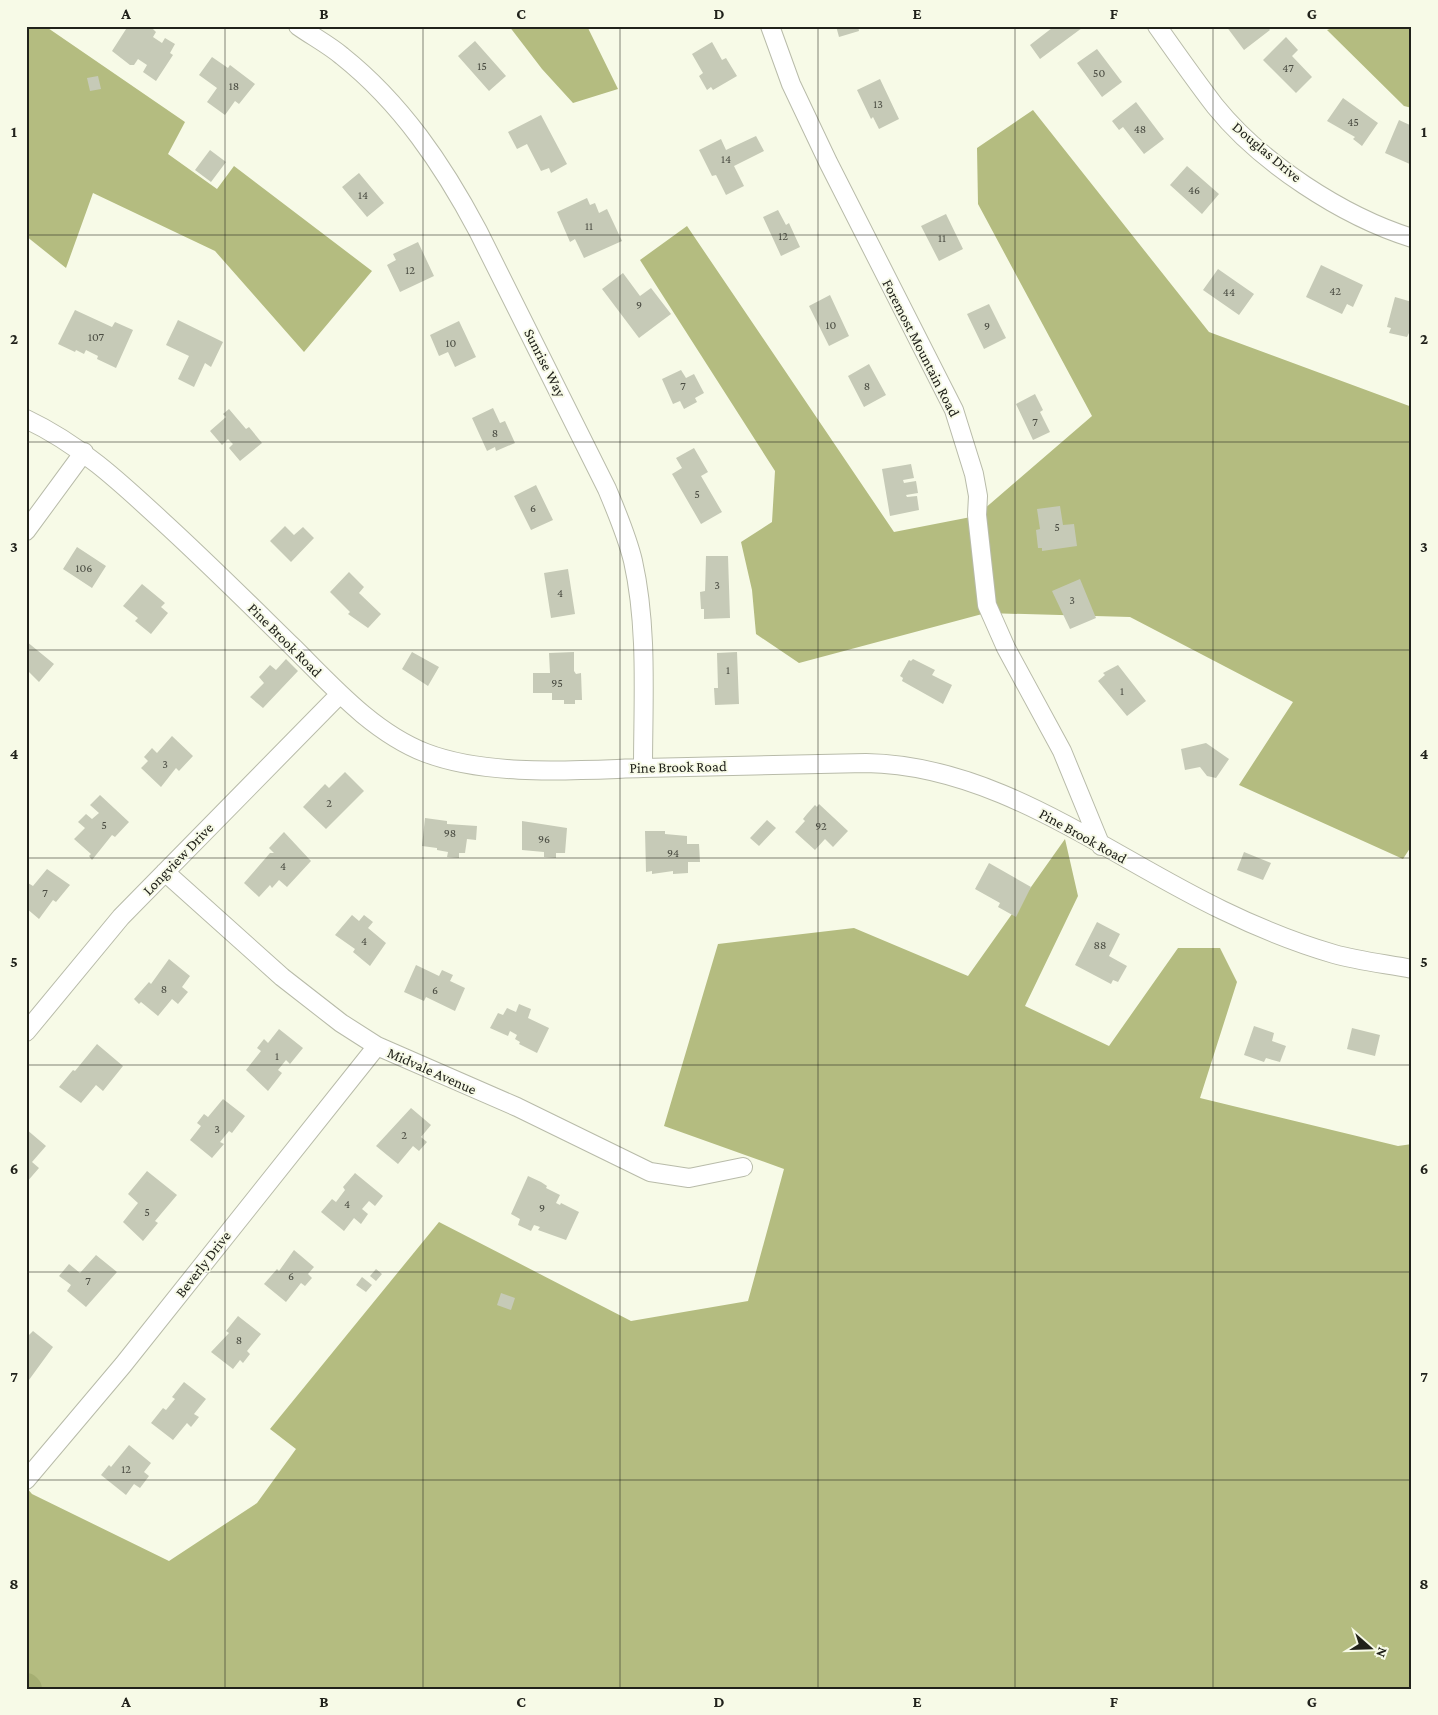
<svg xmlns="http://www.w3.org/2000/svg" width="1438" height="1715" font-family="'Crimson Pro',serif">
  <rect width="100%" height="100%" fill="#f7fae7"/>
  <path fill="#b4bc80" d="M26,26H45L185,122L168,154L217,189L234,166L372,271L304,352L215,251L93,193L66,268L26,236Z
    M509,26H587L618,89L573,103L542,69Z
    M1338,26H1412V108L1404,106L1327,30Z
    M1033,110L1209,332L1412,407V845L1403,859L1239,785L1293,702L1130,617L986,613L799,663L756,634L752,590L741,542L772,522L775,471L640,260L687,226L894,532L976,516L1092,416L978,204L977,148Z
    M1065,839L1078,896L1025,1006L1109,1046L1178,948H1220L1237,982L1200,1098L1398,1146L1412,1144V1689H26V1487L32,1494L169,1561L257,1503L296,1449L270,1429L439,1222L631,1321L748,1301L784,1169L664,1126L718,944L854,928L968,976Z"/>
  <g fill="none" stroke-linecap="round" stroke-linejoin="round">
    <path stroke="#a5ae72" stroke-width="30" d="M26,1688L27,1689"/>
  </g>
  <path fill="#c6cab7" d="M128,26H150L156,32L153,37L162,43L165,38L175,44L170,53L173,55L156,81L143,72L147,65L138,59L134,65H130L112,51Z
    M836,26H858L859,31L839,37Z
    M1050,26L1082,28L1040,59L1030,45L1052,28Z
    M1226,26H1267L1270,30L1244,50Z
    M1286,37L1298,50L1292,56L1312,77L1296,93L1263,60Z
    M475,41L506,76L489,91L458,56Z
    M712,42L722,60L726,58L737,76L713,90L711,87L707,90L699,76L703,73L692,54Z
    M1097,49L1122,82L1102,97L1077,63Z
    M212,57L228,68L230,65L255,84L239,104L235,101L225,115L207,102L217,88L199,75Z
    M98,76L101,89L90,91L87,78Z
    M880,79L899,119L879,129L873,117L871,119L857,90Z
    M1343,98L1378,123L1362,146L1353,139L1355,137L1327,121Z
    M1136,102L1164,139L1144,154L1123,127L1119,130L1112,121Z
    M541,115L567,164L551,173L549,168L541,171L527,144L517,149L508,132Z
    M1399,120L1412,126V165L1385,153Z
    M756,136L764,151L734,166L744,186L726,195L716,175L712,176L699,150L721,139L726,150Z
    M210,150L226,162L211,182L195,170Z
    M1187,166L1219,194L1202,214L1170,185Z
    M359,173L384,203L367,217L342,187Z
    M587,198L590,205L595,203L599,213L607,209L622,241L584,258L575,239L570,242L557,212Z
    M778,210L786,225L789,223L800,247L781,256L763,217Z
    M946,214L963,249L939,261L921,226Z
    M418,242L434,276L400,292L387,265L396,260L393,254Z
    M1321,265L1363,285L1353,307L1347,304L1342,314L1306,297Z
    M1218,269L1254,294L1239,315L1203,290Z
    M623,273L640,296L651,288L671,314L639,338L602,289Z
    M830,295L849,336L829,346L809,306Z
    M1395,297L1412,302V334L1409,333L1407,337L1389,333L1391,328L1387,327Z
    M989,304L1006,338L984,349L967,314Z
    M75,310L112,327L115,322L133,330L116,368L97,359L98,356L86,350L84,354L76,350L75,352L58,344Z
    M178,320L223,342L211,367L205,363L194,387L178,379L189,356L166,345Z
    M459,321L476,357L455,367L448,352L439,356L430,335Z
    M869,364L886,395L864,407L848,376Z
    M681,370L686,378L694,374L704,393L695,398L697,402L684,409L680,401L673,404L662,379Z
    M1035,394L1043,410L1040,412L1050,432L1033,440L1016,404Z
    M493,408L500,423L505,421L515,443L496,451L495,447L487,451L472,418Z
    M229,409L246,429L249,427L262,443L240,461L229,448L233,444L228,439L222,445L210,431L226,417L223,414Z
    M694,448L708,472L701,476L722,512L701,524L672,474L682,468L676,458Z
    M911,464L914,478L903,480L904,483L916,481L918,493L906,495L907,497L917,496L919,510L890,516L882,469Z
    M536,485L553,520L531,530L514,496Z
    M1060,506L1063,525L1074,524L1077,546L1042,551V548H1038L1036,530L1040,529L1037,509Z
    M285,526L294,535L303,527L314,538L291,562L270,541Z
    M77,547L106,566L92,588L63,569Z
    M706,556H728L730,618L704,619V609H701L700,592L705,591Z
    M568,569L575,614L551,618L544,573Z
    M349,572L364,587L359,593L381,614L368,628L348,614L350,612L330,592Z
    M1080,579L1096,618L1070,629L1052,591Z
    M142,584L165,603L161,607L168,613L151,634L135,621L138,618L123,606Z
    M26,641L54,664L39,682L29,672L26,675Z
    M412,652L439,667L428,686L402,669Z
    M574,652V671L576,674L581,673L582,700H575V704H564V700H552V693H533V673H550L549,653Z
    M737,652L739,704L715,705L714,688H718L717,653Z
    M286,659L298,671L263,708L250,697L264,683L259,677L270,665L276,670Z
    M913,659L935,670L932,675L952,685L943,704L902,681L903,678L900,676L909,660L911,661Z
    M1118,665L1146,701L1127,716L1098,681L1105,675L1103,673Z
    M172,736L193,756L179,771L176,768L161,787L141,768L148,761L144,757L152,748L157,753Z
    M1206,743L1229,759L1216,778L1207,776L1200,767L1185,770L1181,749Z
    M345,772L364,791L326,829L303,807L325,784L329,788Z
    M100,795L129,822L115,837L112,835L92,860L89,856L91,854L74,839L85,828L78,822L86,814L92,819L99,813L90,805Z
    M819,804L848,831L833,847L825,839L815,850L795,832L805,821L803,819L807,814L815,805L817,807Z
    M425,818L447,821V824L477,826L476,840L467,839L465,853H459V858L447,857L448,852L437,850V848L422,846Z
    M767,820L776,828L759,846L750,838Z
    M522,821L567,828L565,853H556V858L544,857V852L522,850Z
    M645,831H665V834L687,836V844H699L700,862H688V873L673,874V871L652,874V871L646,872Z
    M284,832L311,861L287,887L279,880L272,888L270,885L259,897L244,883L270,853H274L269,848Z
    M1244,852L1271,863L1263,880L1237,870Z
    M989,863L1031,887L1016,917L998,907L1000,903L975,889Z
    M47,869L70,885L56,902L53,900L39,919L26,908V885L28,883L33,886Z
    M352,915L359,921L364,915L373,922L368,928L386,943L370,966L353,952L355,949L335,935Z
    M1097,922L1120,934L1109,956L1127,966L1118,982L1113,980L1111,984L1075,965Z
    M169,959L190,976L182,987L188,992L178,1004L172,999L158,1016L141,1002L139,1004L134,999L149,982L151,984Z
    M416,965L439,976L442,970L453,975L450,981L465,988L455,1011L426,997L424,1001L404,992Z
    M519,1004L531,1009L528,1018L549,1028L537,1053L519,1044L520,1042L515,1039L517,1035L510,1031L508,1036L490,1028L498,1013L503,1015L507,1008L516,1012Z
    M1254,1026L1274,1033L1272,1041L1286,1046L1280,1062L1266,1058L1264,1062L1244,1055Z
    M1352,1028L1380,1035L1375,1056L1347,1049Z
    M279,1029L303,1048L290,1064L286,1060L278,1070L282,1073L268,1091L246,1070L261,1051L257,1048L264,1039L268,1043Z
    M97,1044L123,1066L103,1091L96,1085L81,1103L59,1087L73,1070L75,1071Z
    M223,1099L245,1116L232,1133L229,1131L220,1142L224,1144L212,1158L190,1140L201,1126L197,1123L204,1114L208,1117Z
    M411,1108L431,1125L421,1137L427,1142L419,1151L413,1146L398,1164L376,1146Z
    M26,1129L46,1146L32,1162L39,1168L26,1183Z
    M147,1171L177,1195L155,1221L158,1223L143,1241L123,1222L138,1203L128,1194Z
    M355,1173L383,1196L375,1206L369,1201L362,1209L368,1214L361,1224L354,1218L344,1231L321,1212L332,1199L336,1202L345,1190L343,1187Z
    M528,1176L541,1182L547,1186L546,1188L560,1195L556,1203L560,1205L561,1203L579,1212L566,1240L538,1230L540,1227L534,1225L531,1231L518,1225L520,1219L511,1214Z
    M294,1250L314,1267L308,1274L312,1278L305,1286L301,1283L286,1302L264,1284L277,1269L279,1271Z
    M96,1255L117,1272L86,1307L67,1291L71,1285L59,1276L69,1264L80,1273Z
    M376,1269L382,1274L376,1281L370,1276Z
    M362,1277L372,1285L366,1292L356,1285Z
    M501,1293L515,1298L511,1310L497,1305Z
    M238,1316L261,1334L247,1351L250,1354L243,1363L240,1360L233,1369L211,1352L229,1333L226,1331Z
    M33,1331L53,1347L26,1384V1333L29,1335Z
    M184,1382L206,1399L194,1414L199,1417L191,1427L187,1423L173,1440L151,1423L163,1408L166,1410L175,1399L172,1397Z
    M129,1445L151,1463L144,1472L149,1476L140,1488L134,1484L126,1495L101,1475L109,1465L111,1467Z"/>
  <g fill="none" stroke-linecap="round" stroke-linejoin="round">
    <g stroke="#b8bba9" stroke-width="20">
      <path id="minor" d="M298,26C312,36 329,45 342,56C401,103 443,165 478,231L607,489C617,513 627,536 633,561C648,628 643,700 643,768
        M770,26L791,84L828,162L954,410L974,474L978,496L977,515L987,605L1006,648L1062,751L1101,846
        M1157,26C1176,53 1195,80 1215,106C1261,163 1342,216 1412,238
        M26,419C79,444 119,481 161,520C207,562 250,605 294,648C333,687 374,733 426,753C489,777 576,770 643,768C717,766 792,765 866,763C998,765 1107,855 1222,910C1257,927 1296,943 1334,954C1359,961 1386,964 1412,969
        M26,531L84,452
        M165,872L282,977L341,1023L377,1046L517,1107L650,1172L689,1178L743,1167
        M26,1032L121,917L340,694
        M26,1480L123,1365L377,1046"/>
    </g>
    <use href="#minor" stroke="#fff" stroke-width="18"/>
  </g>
  <path fill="none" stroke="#21221b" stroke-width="1" stroke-opacity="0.55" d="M225,26V1689M423,26V1689M620,26V1689M818,26V1689M1015,26V1689M1213,26V1689M26,235H1412M26,442H1412M26,650H1412M26,858H1412M26,1065H1412M26,1272H1412M26,1480H1412"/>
  <g text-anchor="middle" stroke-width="4" stroke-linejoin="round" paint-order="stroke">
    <g font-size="12" fill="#4a4c42">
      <text x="482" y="70">15</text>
      <text x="1288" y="72">47</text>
      <text x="1099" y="77">50</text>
      <text x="234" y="90">18</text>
      <text x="878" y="108">13</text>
      <text x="1353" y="126">45</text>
      <text x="1140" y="133">48</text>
      <text x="726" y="163">14</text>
      <text x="1194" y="194">46</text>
      <text x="363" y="199">14</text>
      <text x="589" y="230">11</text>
      <text x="783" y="240">12</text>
      <text x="942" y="242">11</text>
      <text x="410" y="274">12</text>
      <text x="1335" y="295">42</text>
      <text x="1229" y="296">44</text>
      <text x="639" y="309">9</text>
      <text x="831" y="329">10</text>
      <text x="987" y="330">9</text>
      <text x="96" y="341">107</text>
      <text x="451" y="347">10</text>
      <text x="683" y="390">7</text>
      <text x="867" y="390">8</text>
      <text x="1035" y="426">7</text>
      <text x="495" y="437">8</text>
      <text x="697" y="498">5</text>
      <text x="533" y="512">6</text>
      <text x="1057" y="531">5</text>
      <text x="84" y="572">106</text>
      <text x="717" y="589">3</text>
      <text x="560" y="597">4</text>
      <text x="1072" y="604">3</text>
      <text x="728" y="674">1</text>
      <text x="557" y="687">95</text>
      <text x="1122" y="695">1</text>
      <text x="165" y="768">3</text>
      <text x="329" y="807">2</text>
      <text x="104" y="829">5</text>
      <text x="821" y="830">92</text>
      <text x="450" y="837">98</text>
      <text x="544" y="843">96</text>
      <text x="673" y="857">94</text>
      <text x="283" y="870">4</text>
      <text x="45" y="897">7</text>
      <text x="364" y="945">4</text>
      <text x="1100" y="949">88</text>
      <text x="164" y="993">8</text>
      <text x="435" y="994">6</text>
      <text x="277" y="1060">1</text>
      <text x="217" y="1133">3</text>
      <text x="404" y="1139">2</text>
      <text x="347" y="1208">4</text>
      <text x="542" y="1212">9</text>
      <text x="147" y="1216">5</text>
      <text x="291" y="1280">6</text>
      <text x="88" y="1285">7</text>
      <text x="239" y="1344">8</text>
      <text x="126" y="1473">12</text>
    </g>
    <g font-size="15" fill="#21221b" stroke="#f7fae7">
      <text transform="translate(1267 152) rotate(40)" y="5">Douglas Drive</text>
      <text transform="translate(921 348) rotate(63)" y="5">Foremost Mountain Road</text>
      <text transform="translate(545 363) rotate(63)" y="5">Sunrise Way</text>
      <text transform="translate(285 640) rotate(45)" y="5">Pine Brook Road</text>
      <text transform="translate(678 767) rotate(-1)" y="5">Pine Brook Road</text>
      <text transform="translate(1083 836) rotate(29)" y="5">Pine Brook Road</text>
      <text transform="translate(178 859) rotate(-46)" y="5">Longview Drive</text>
      <text transform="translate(432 1071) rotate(24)" y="5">Midvale Avenue</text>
      <text transform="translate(203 1264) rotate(-52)" y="5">Beverly Drive</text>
    </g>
  </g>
  <rect width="1438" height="1715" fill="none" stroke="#f7fae7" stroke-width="55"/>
  <g transform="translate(1370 1648) rotate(110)" stroke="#f7fae7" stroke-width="4" paint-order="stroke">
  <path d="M0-4L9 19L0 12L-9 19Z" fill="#21221b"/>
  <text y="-8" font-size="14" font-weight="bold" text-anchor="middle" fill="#21221b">N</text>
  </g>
  <rect x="28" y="28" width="1382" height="1660" fill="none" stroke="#21221b" stroke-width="2"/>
  <g font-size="16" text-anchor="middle" font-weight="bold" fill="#21221b">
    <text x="126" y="19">A</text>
    <text x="324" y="19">B</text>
    <text x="521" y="19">C</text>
    <text x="719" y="19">D</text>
    <text x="917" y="19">E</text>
    <text x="1114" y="19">F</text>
    <text x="1312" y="19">G</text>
    <text x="14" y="137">1</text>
    <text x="1424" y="137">1</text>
    <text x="14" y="344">2</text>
    <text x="1424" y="344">2</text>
    <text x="14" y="552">3</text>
    <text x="1424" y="552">3</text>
    <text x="14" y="759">4</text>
    <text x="1424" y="759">4</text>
    <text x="14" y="967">5</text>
    <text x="1424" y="967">5</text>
    <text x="14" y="1174">6</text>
    <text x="1424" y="1174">6</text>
    <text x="14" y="1382">7</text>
    <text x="1424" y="1382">7</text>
    <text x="14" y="1589">8</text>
    <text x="1424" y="1589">8</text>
    <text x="126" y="1707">A</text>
    <text x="324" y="1707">B</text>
    <text x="521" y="1707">C</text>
    <text x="719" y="1707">D</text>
    <text x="917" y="1707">E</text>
    <text x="1114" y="1707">F</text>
    <text x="1312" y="1707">G</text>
  </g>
</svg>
